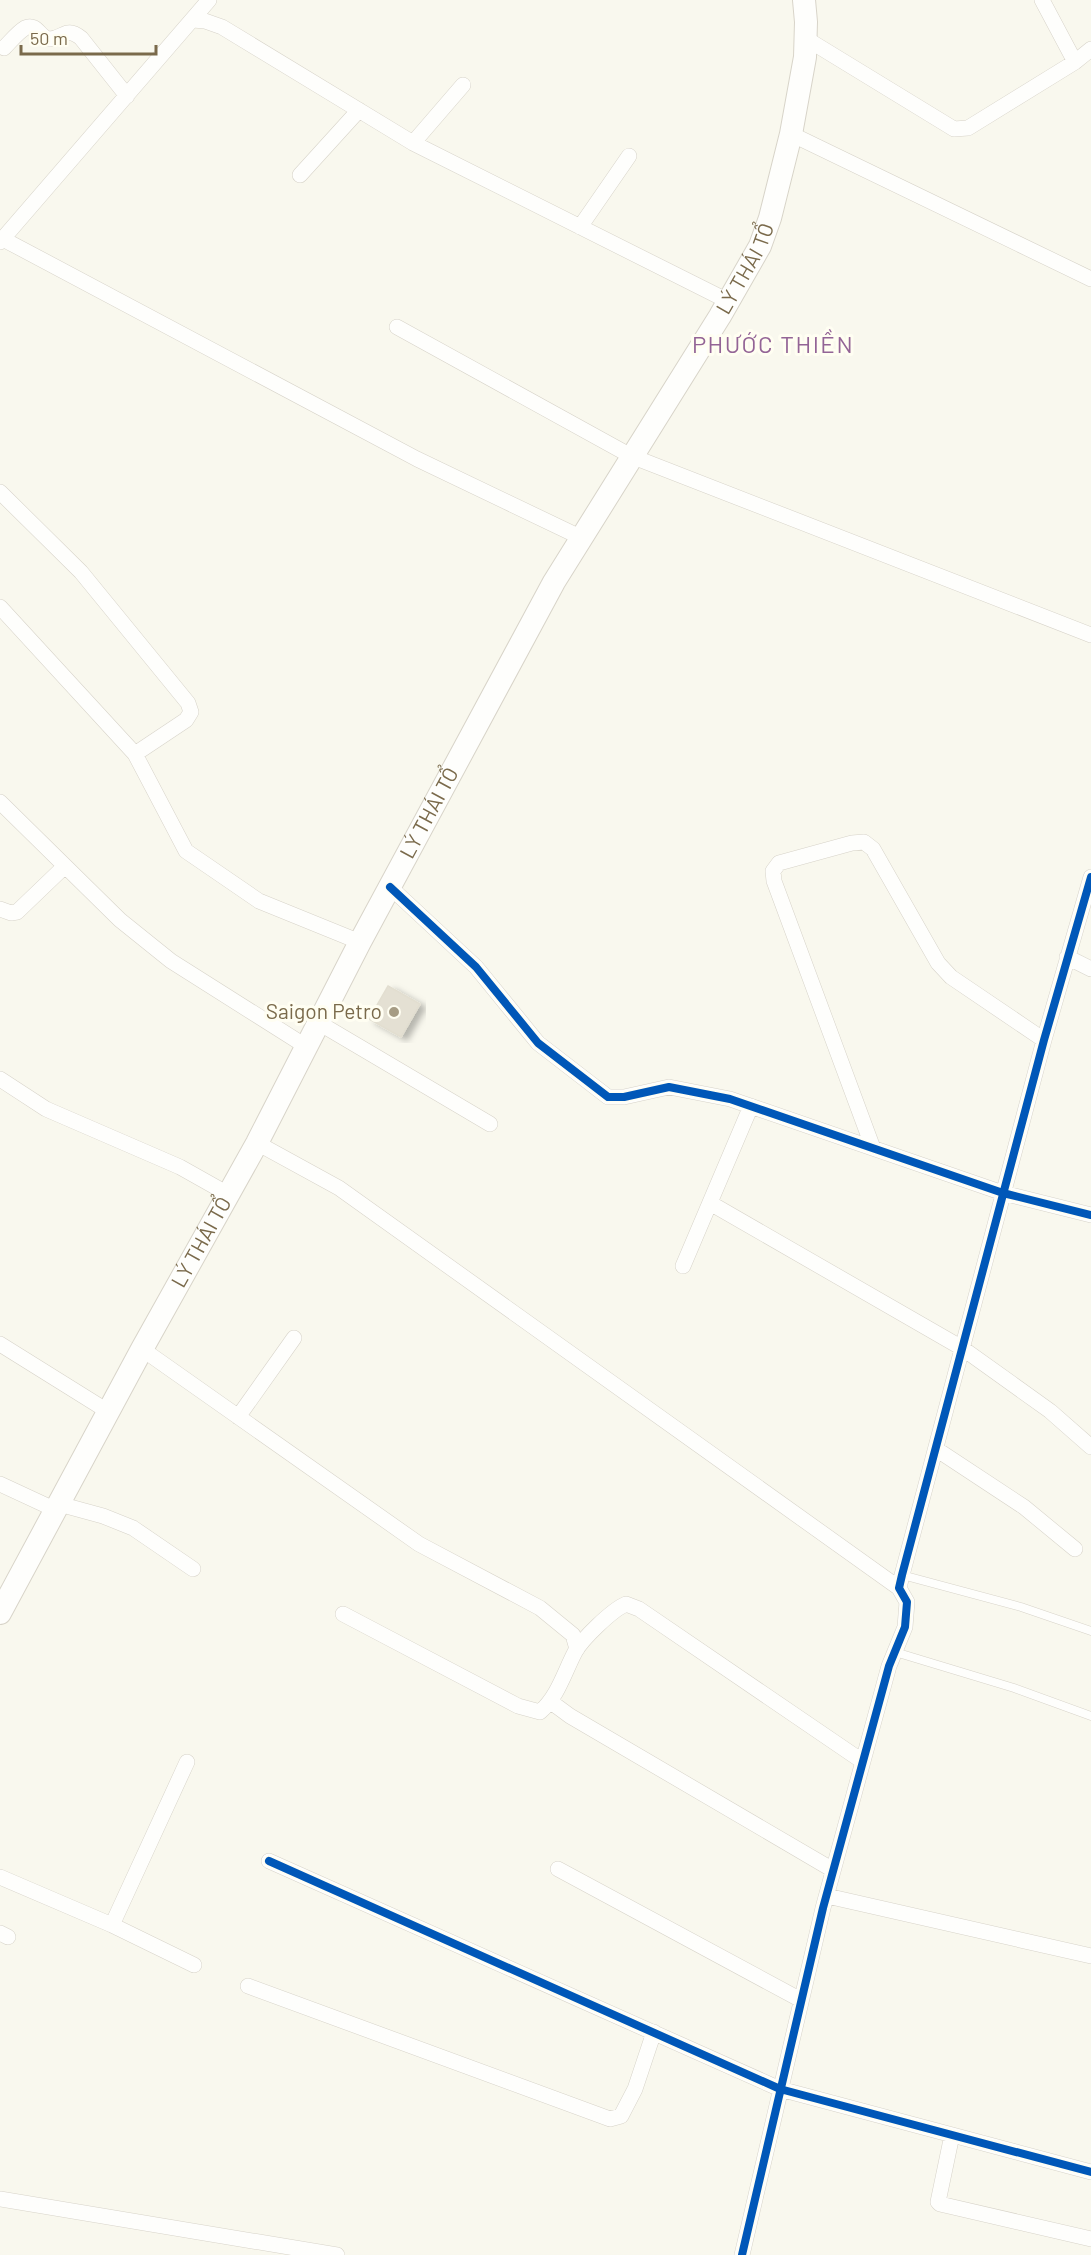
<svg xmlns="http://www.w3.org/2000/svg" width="1091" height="2255" font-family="Barlow,sans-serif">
  <defs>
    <filter id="shadow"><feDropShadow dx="6" dy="3.5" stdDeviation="3" flood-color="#0004"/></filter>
  </defs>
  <rect width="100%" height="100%" fill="#f9f8ee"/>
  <path fill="#e4e0d3" stroke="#e2ded0" stroke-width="1.5" filter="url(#shadow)" d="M388,986L420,1004L401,1037L369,1019Z"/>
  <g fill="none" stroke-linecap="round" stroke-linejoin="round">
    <g stroke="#d7d3c9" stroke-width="9">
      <path id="service" d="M902,1575L1021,1607L1091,1631
        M895,1652L1014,1688L1091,1716"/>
    </g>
    <g stroke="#d7d3c9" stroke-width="16">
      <path id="minor" d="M1042,0L1075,62
        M193,20L205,21L222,27L413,143L728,301
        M805,38L954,129L968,128L1075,62L1091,49
        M4,48C10,42 18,32 25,28C37,22 40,39 50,39C64,38 66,26 81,38L127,96
        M791,134L1091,279
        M413,143L463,85
        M300,175L359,110
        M580,227L629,156
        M3,239L417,459L582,538
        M0,242L209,0
        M397,327L631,456L1091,635
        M0,492L81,572L188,703L191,712L186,720L135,754
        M0,607L135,754L186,851L259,901L360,942
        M0,802L120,920L171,961L307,1047
        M390,887L476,967L538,1043L608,1097H624L669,1087L730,1099L1003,1193L1091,1215
        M0,909L11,913L17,912L65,866
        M1067,957L1091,969
        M319,1023L490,1124
        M0,1079L46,1109L180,1167L228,1194
        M257,1143L339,1188L899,1588
        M873,1148L774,881L773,871L779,863L852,843L864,842L873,849L938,963L951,977L1044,1040
        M710,1203L962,1348L1050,1411L1091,1447
        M683,1266L751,1106
        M0,1344L109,1412
        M142,1349L419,1544L540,1608L573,1635L577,1649
        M238,1417L294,1338
        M936,1449L1024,1507L1075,1549
        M0,1484L56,1510
        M59,1504L103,1516L133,1528L193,1569
        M343,1614L518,1706L540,1712C558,1696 564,1673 575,1652C582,1639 612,1610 626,1604L639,1609L862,1761
        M551,1702L570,1716L833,1870
        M269,1861L780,2089L1091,2172
        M558,1869L801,2000
        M0,1877L112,1925L194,1965
        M827,1896L1091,1956
        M112,1925L187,1762
        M0,1933L8,1937
        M248,1986L610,2119L621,2116L635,2089L654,2032
        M952,2135L938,2202L940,2204L1091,2239
        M0,2199L337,2255
        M742,2255L823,1908L889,1666L905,1627L907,1602L899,1588L902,1575L1044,1040L1091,877"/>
    </g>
    <g stroke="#d8d4c9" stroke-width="24">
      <g id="secondary">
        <path id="s1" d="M0,1613L142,1349L257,1143L360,942L554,582L720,316L760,246L770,218L791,134L805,57L806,22L804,0"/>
      </g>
    </g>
    <use href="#service" stroke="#fefefc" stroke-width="8"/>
    <use href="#minor" stroke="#fefefc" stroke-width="15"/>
    <use href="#secondary" stroke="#fefefc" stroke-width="22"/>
    <g stroke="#fffef2" stroke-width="11">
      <path id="cycleway" d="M390,887L476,967L538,1043L608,1097H624L669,1087L730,1099L1003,1193L1091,1215
        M269,1861L780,2089L1091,2172
        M742,2255L823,1908L889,1666L905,1627L907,1602L899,1588L902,1575L1044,1040L1091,877"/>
    </g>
    <use href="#cycleway" stroke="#0057b8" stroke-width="8"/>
  </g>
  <circle fill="#a69c84" stroke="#fffef2" stroke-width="2" cx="394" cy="1012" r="6"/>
  <g text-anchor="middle" stroke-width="6" stroke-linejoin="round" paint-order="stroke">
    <g font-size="21" fill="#7a6a4b" stroke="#fffef2">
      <text dy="7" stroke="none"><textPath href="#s1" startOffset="1538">LÝ THÁI TỔ</textPath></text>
      <text dy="7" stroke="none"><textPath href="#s1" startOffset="908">LÝ THÁI TỔ</textPath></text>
      <text dy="7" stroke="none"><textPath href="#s1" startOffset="422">LÝ THÁI TỔ</textPath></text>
    </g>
    <g font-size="21" fill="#7a6a4b" stroke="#fffef2" text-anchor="end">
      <text x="382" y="1019">Saigon Petro</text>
    </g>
    <g font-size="24" letter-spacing="1.5" fill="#936496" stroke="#fffef2">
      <text x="773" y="353">PHƯỚC THIỀN</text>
    </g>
  </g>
  <path d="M21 45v9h135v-9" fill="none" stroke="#7a6a4b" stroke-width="3"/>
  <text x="30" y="45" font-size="18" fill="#7a6a4b" stroke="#fffef2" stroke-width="4.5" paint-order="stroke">50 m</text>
</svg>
